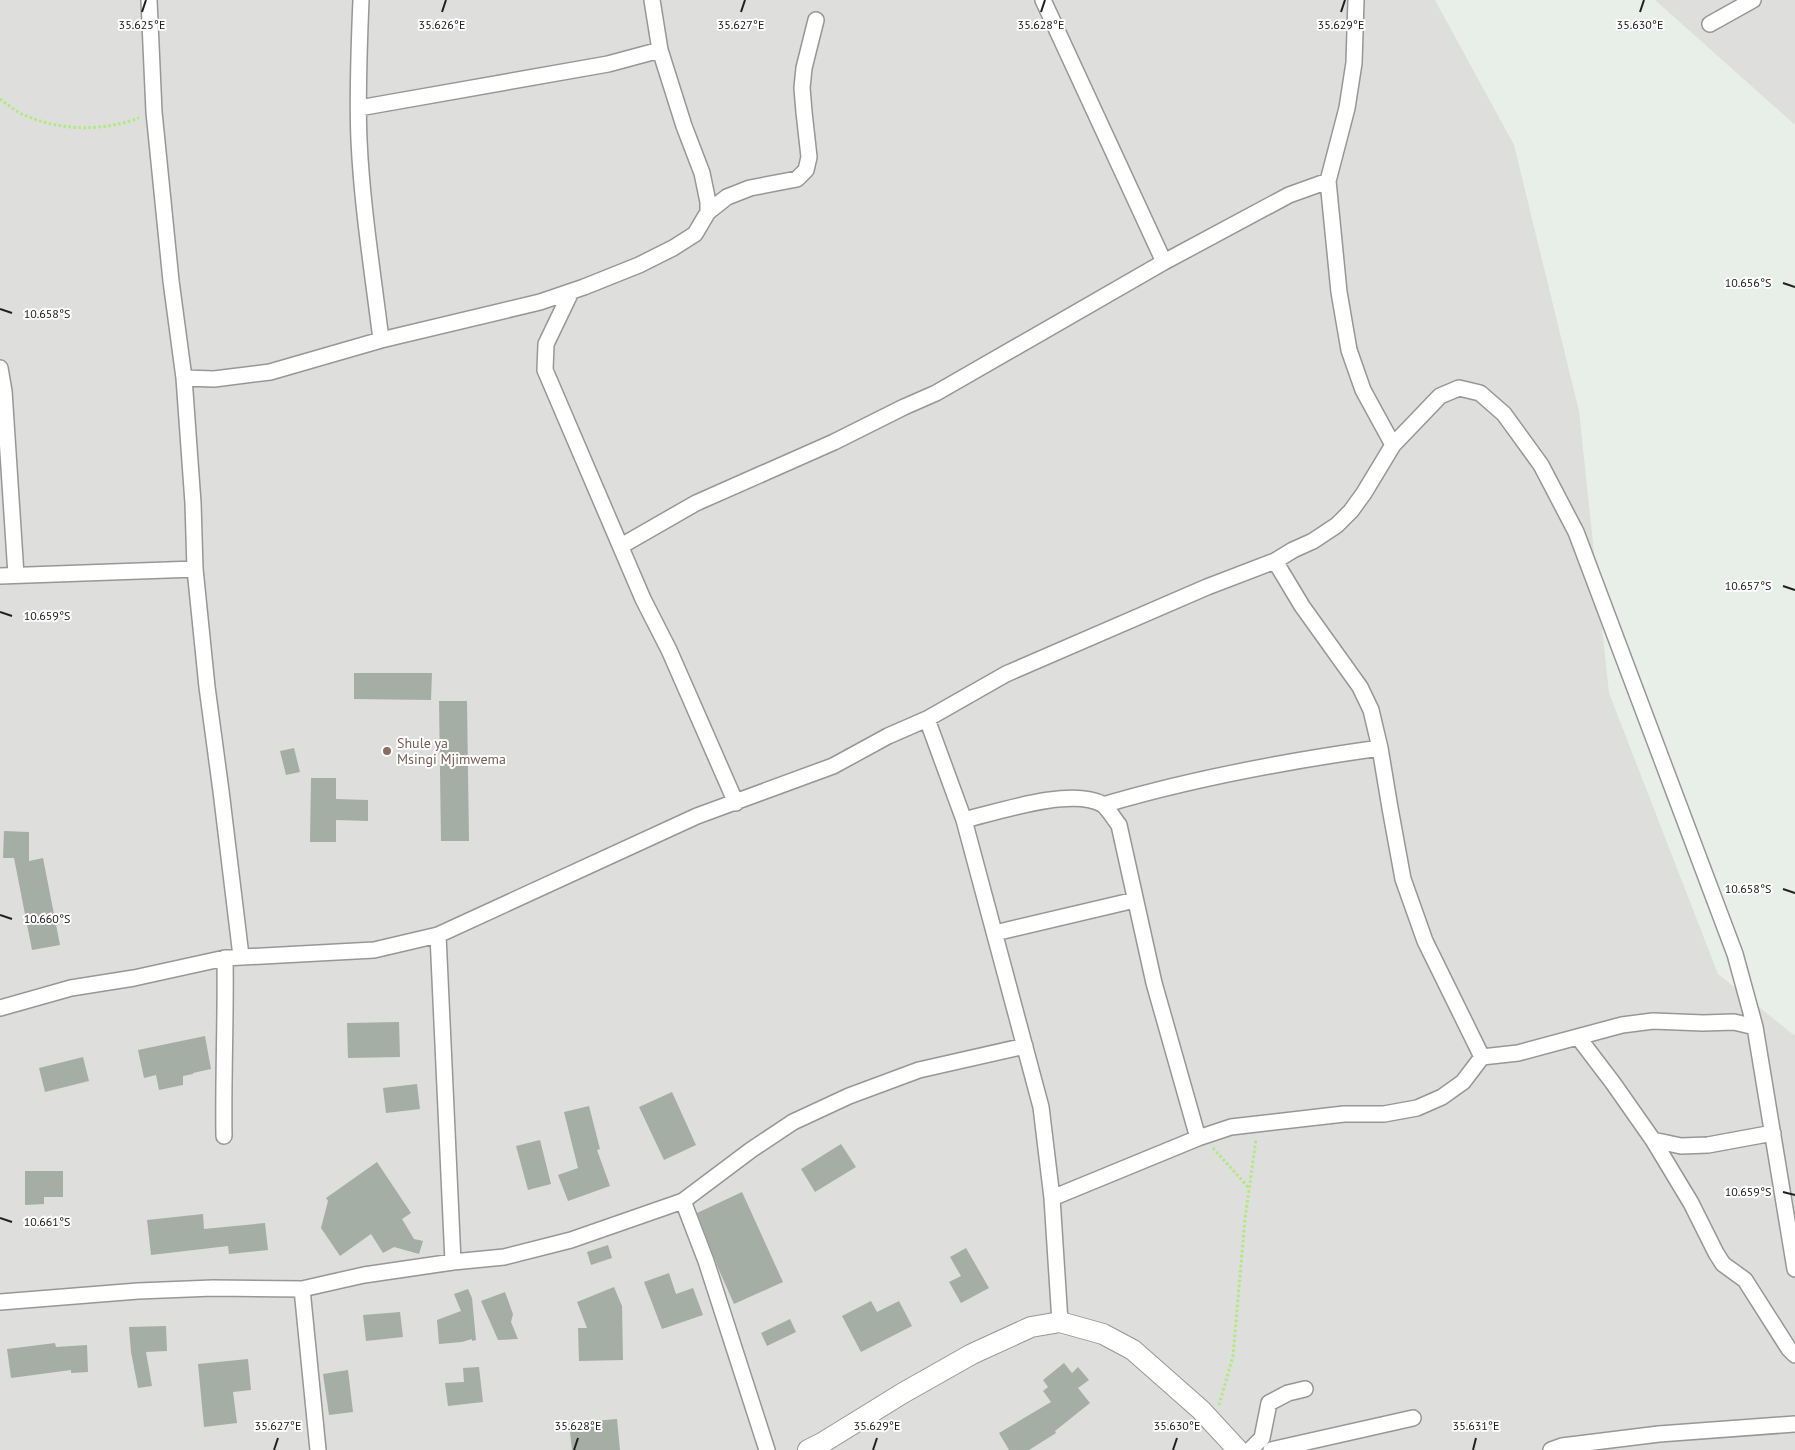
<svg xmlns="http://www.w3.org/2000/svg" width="1795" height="1450" font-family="'PT Sans',sans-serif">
  <rect width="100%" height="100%" fill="#e8efe9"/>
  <path fill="#dededd" d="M0,0H1435L1514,145L1579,411L1609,693L1718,974L1795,1036V1450H0Z
    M1655,0H1795V125Z"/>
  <path fill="#a5aea4" d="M354,673H432L431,700L354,699Z
    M439,701H467L469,841H441Z
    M294,748L300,772L286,775L280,751Z
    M311,778H336V799L368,800V821L336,820V842H310Z
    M4,831L29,832V861L43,858L60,945L32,950L14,858H3Z
    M399,1022L400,1057L348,1058L347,1023Z
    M205,1036L211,1069L193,1073V1074L183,1076V1085L159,1090L156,1075L144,1078L138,1050Z
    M83,1057L89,1081L45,1092L39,1068Z
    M417,1084L420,1109L386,1113L383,1088Z
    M672,1092L696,1145L664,1160L639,1107Z
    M589,1106L600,1149L597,1150L610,1186L568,1201L558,1175L578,1168L564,1112Z
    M540,1140L551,1184L528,1190L516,1146Z
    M841,1144L856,1167L815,1192L801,1169Z
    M377,1162L411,1213L402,1219L414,1239L423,1241L419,1254L394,1247L383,1253L371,1234L340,1256L321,1228L328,1201L326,1198Z
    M25,1171H63V1197H44V1204L25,1205Z
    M742,1192L783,1282L734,1304L719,1270L697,1213Z
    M203,1214L204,1229L265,1223L268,1250L229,1254L228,1246L151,1255L147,1220Z
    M608,1245L612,1258L591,1265L587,1252Z
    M966,1248L989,1288L961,1303L949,1282L961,1276L950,1257Z
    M669,1273L676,1294L693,1288L703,1315L662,1329L644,1282Z
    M614,1287L622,1306L623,1360L579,1361L578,1328H587L577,1302Z
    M468,1289L472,1298L476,1340L472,1341V1339L462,1342L439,1344L437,1320L461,1311L454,1294Z
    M505,1292L513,1314L511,1322L518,1339L498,1340L481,1301Z
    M871,1301L877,1312L899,1301L912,1326L861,1352L842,1316Z
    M400,1312L403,1337L366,1341L363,1315Z
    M790,1319L796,1332L767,1346L761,1333Z
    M166,1326L167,1351L146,1352L152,1386L138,1388L131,1352L129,1327Z
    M55,1343L56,1347L87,1345L88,1372L71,1373V1370L11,1378L7,1349Z
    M248,1359L251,1390L233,1392L237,1423L204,1427L198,1364Z
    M1064,1363L1072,1373L1078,1367L1089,1380L1078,1388L1090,1403L1055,1431L1056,1433L1029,1450H1009L999,1433L1051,1402L1043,1391L1048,1387L1043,1380Z
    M479,1367L483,1402L448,1406L445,1383L464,1382L463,1368Z
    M348,1370L353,1412L329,1415L323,1374Z
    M617,1419L620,1450H572L569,1423Z"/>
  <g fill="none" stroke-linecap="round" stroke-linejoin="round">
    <g stroke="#979797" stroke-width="18">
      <path id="minor" d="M149,0L154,112L171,281L184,378L193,503L195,569L207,687L221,791L241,956
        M361,0C359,47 357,94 359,140C362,207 373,274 381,340
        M1043,0L1164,262
        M1356,0L1354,63L1347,108L1328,181L1339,292L1349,350L1363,390L1393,445
        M1710,24L1753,0
        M359,108L608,64L660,50
        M708,212L727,197L750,188L797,179L806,170L809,157L804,112L802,88L804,68L816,20
        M571,292L546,344L545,370L643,599L669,650L736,803
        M0,368L4,391L16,575
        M184,378L214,379L270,372L381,340L540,302L584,287L639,265L673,248L695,234L708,212V202L702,173L684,126L660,50L652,0
        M621,546L696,503L834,442L904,407L936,393L1164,262L1289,195L1328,181
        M1275,561L1302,606L1360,687L1371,710L1380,748L1390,808L1403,879L1425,941L1482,1057
        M0,576L195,569
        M927,719L964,820L1041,1107L1052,1198L1060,1322
        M1103,805C1194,778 1287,761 1380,748
        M964,820C998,812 1071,787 1102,804C1108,808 1114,819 1119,825L1154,983L1198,1138
        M995,933L1135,900
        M438,935L453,1262
        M0,1008L71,988L134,978L225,958L374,950L438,935L697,816L833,766L888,736L927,719L1006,674L1207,587L1275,561L1293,550L1313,541L1337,525L1351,511L1364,493L1393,445L1440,396L1459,388L1480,393L1504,414L1541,465L1576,532L1735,954L1755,1027L1795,1269
        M1578,1037L1613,1083L1653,1140L1691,1203L1716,1253L1723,1264L1745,1280L1789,1349L1795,1355
        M224,1136C223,1077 226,1017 225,958
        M1653,1140L1681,1146L1708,1145L1773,1133
        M1052,1198L1198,1138L1231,1127L1344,1114H1384L1417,1108L1442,1097L1463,1082L1482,1057L1518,1053L1622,1025L1653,1021L1703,1023L1734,1022L1755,1027
        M683,1201L706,1261L767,1450
        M302,1289L318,1450
        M0,1302L138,1291L213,1288L302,1289L364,1275L453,1262L504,1257L571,1240L683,1201L751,1150L793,1122L849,1096L919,1070L1025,1046
        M1250,1450L1262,1438L1269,1403L1288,1393L1305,1389
        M1271,1450L1413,1418
        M1551,1450L1562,1446L1659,1434L1795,1424"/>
    </g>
    <g stroke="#979797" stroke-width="22">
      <path id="tertiary" d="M808,1450L822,1443L903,1393L972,1354L1031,1327L1060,1322L1103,1334L1133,1350L1201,1410L1238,1450"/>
    </g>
    <path stroke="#b0ea7e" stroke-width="3" stroke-dasharray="2.5 2.5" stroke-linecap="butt" d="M0,99C7,104 14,110 22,114C59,131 101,132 139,118
      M1213,1148L1249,1188
      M1219,1405L1233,1356L1245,1219L1256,1139"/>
    <use href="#minor" stroke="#fff" stroke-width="15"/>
    <use href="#tertiary" stroke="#fff" stroke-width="20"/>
  </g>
  <path fill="none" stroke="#202020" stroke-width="2" d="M142,12L146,0M442,12L446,0M741,12L745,0M1041,12L1045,0M1341,12L1345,0M1640,12L1644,0M1783,283L1795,287M0,309L12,313M1783,586L1795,590M0,612L12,616M1783,889L1795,893M0,915L12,919M1783,1192L1795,1195M0,1218L12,1222M274,1450L278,1438M574,1450L578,1438M873,1450L877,1438M1173,1450L1177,1438M1473,1450L1476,1438"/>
  <circle fill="#8d6e63" stroke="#fff" stroke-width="2" cx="387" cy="751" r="5"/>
  <g text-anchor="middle" stroke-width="4" stroke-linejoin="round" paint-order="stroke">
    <g font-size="14" fill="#785e54" stroke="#fff" text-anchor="start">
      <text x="397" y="748">Shule ya<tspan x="397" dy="16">Msingi Mjimwema</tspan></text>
    </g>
  </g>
  <g font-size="12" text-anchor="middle" fill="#202020" stroke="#fff" stroke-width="4" stroke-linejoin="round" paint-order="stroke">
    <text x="142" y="29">35.625°E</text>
    <text x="442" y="29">35.626°E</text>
    <text x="741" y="29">35.627°E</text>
    <text x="1041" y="29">35.628°E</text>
    <text x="1341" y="29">35.629°E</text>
    <text x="1640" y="29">35.630°E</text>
    <text x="1748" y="287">10.656°S</text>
    <text x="47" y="318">10.658°S</text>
    <text x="1748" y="590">10.657°S</text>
    <text x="47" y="620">10.659°S</text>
    <text x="1748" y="893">10.658°S</text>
    <text x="47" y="923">10.660°S</text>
    <text x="1748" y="1196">10.659°S</text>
    <text x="47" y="1226">10.661°S</text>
    <text x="278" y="1430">35.627°E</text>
    <text x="578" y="1430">35.628°E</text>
    <text x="877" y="1430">35.629°E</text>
    <text x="1177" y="1430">35.630°E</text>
    <text x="1476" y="1430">35.631°E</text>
  </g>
</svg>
